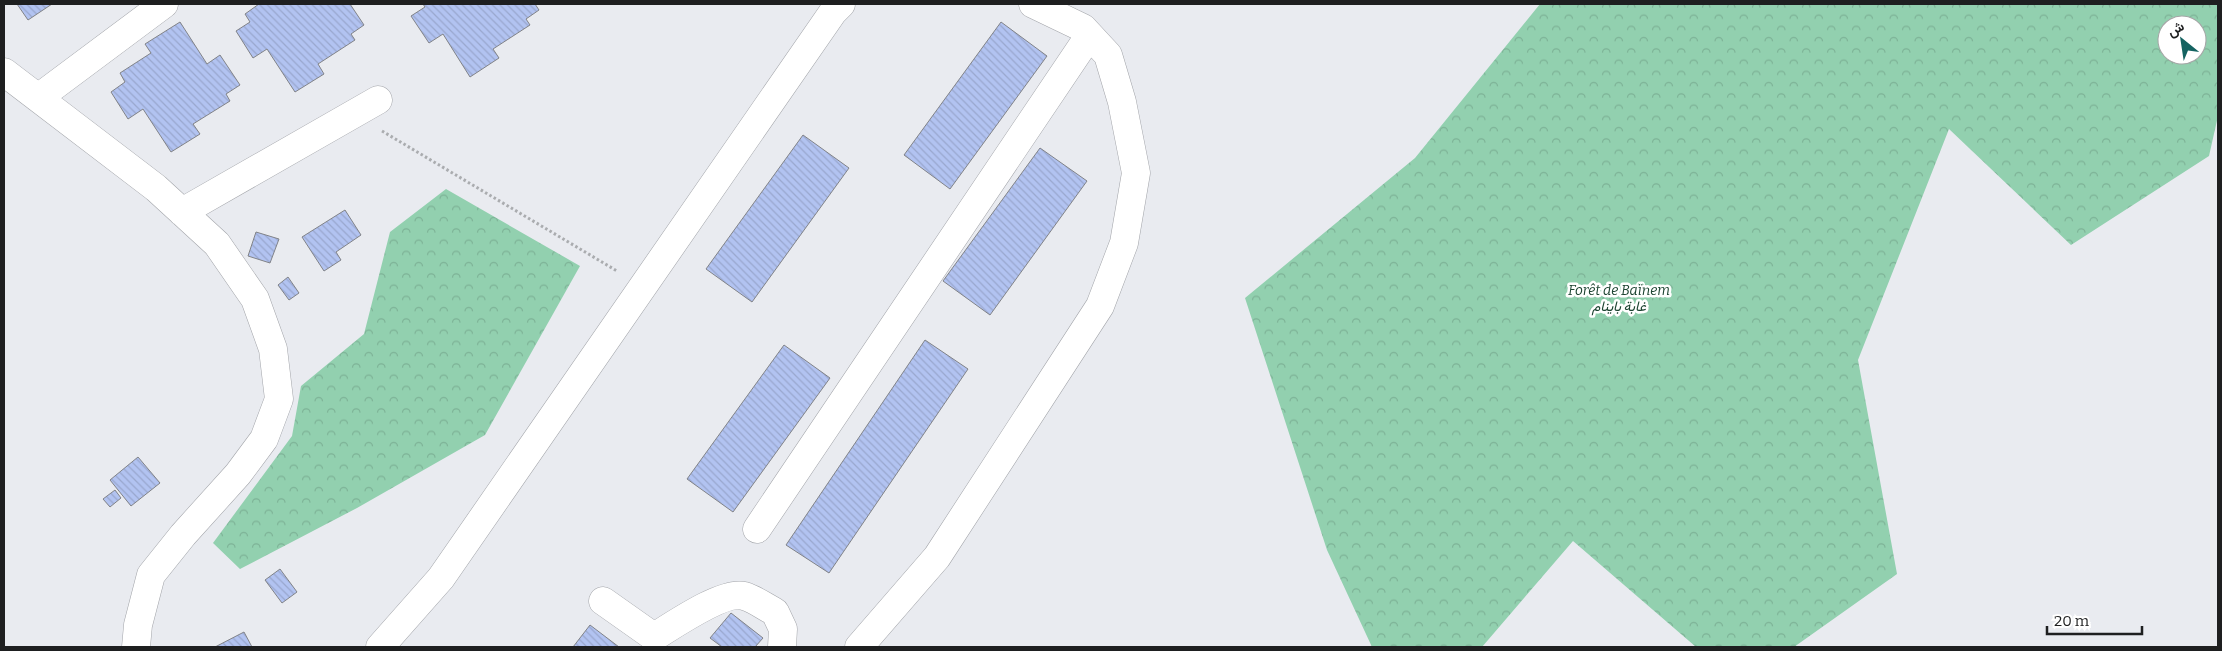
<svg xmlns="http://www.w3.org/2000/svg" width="2222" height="651" font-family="Bitter,Vazirmatn,serif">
  <defs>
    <pattern id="forest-crowns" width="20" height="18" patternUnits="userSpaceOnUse" patternTransform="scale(1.25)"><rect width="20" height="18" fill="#92d0af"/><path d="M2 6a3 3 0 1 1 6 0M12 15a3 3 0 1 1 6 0" fill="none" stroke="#7db296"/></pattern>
    <pattern id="building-back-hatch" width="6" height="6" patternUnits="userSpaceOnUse" patternTransform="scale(1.25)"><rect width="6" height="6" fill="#b2c3f1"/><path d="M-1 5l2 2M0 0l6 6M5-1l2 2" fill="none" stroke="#99a7ce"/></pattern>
  </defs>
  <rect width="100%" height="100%" fill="#e9ebf0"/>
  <path fill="url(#forest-crowns)" fill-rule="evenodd" d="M1540,4H2218V116L2209,156L2071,245L1949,129L1858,360L1897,574L1794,647H1696L1573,541L1482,647H1372L1327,550L1245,298L1415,158ZM2167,25H2197V55H2167Z
    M446,189L580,266L485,435L357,508L240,569L213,543L292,436L301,386L364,334L390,232Z"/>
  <path fill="url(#building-back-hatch)" stroke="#818388" d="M17,4H52L28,20Z
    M259,4H350L364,25L351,34L355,40L318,64L324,74L295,92L267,49L253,58L236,31L250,22L245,14Z
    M423,4H535L539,10L526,19L530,25L493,49L499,58L470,77L443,34L429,43L411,16L425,7Z
    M180,22L207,64L220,55L240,85L226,94L230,101L193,124L200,134L171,152L143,109L128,119L111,92L125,82L120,73L151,53L145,44Z
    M1001,22L1047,56L950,189L904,155Z
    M803,135L849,168L752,302L706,269Z
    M1040,148L1087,181L990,315L943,281Z
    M345,210L361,235L336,252L341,260L324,271L302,237Z
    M256,232L279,239L270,263L248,256Z
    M288,277L299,293L289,300L278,285Z
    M925,340L968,369L829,573L786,545Z
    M784,345L830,378L733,512L687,479Z
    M138,457L160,483L131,506L110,480Z
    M115,490L121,498L110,507L103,499Z
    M280,569L297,592L282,603L265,580Z
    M731,613L763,638L755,647H722L710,638Z
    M590,625L619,647H573Z
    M244,632L252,647H215Z"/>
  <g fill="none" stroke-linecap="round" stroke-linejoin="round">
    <g stroke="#a2a4a9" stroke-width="29">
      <path id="street" d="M4,72L156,188L217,244L255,299L273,349L279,399L264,439L238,474L183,535L151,575L138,625L136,647
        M38,98L164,4
        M182,212L378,100
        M757,529L1089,36
        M603,601L654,637C672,626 724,590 744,596C755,599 765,607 775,612L783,629L782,647
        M380,647L441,578L833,12L841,4
        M859,647L937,557L1100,306L1124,243L1136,173L1122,102L1108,55L1083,28L1033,4"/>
    </g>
    <path stroke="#aaacaf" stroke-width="3" stroke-dasharray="2.5 2.5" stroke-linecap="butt" d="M382,131L617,271"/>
    <use href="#street" stroke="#fff" stroke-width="28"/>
  </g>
  <g text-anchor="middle" stroke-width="5" stroke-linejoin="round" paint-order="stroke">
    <g font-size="14" font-style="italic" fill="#1c4431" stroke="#fff">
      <text x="1619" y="295">Forêt de Baïnem<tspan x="1619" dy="16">غابة باينام</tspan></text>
    </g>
  </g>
  <rect width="2222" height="651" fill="none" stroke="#1e1f20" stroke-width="10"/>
  <g transform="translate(2182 40) rotate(330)"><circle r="24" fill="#ffffff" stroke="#a5a5a6"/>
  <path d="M0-4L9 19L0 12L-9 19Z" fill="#146361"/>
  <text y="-8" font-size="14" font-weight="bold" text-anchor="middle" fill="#1e1f20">ش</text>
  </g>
  <path d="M2047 626v8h95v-8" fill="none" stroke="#1e1f20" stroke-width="2.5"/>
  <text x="2054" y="626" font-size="15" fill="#1e1f20" stroke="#ffffff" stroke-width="4" paint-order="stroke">20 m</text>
</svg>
